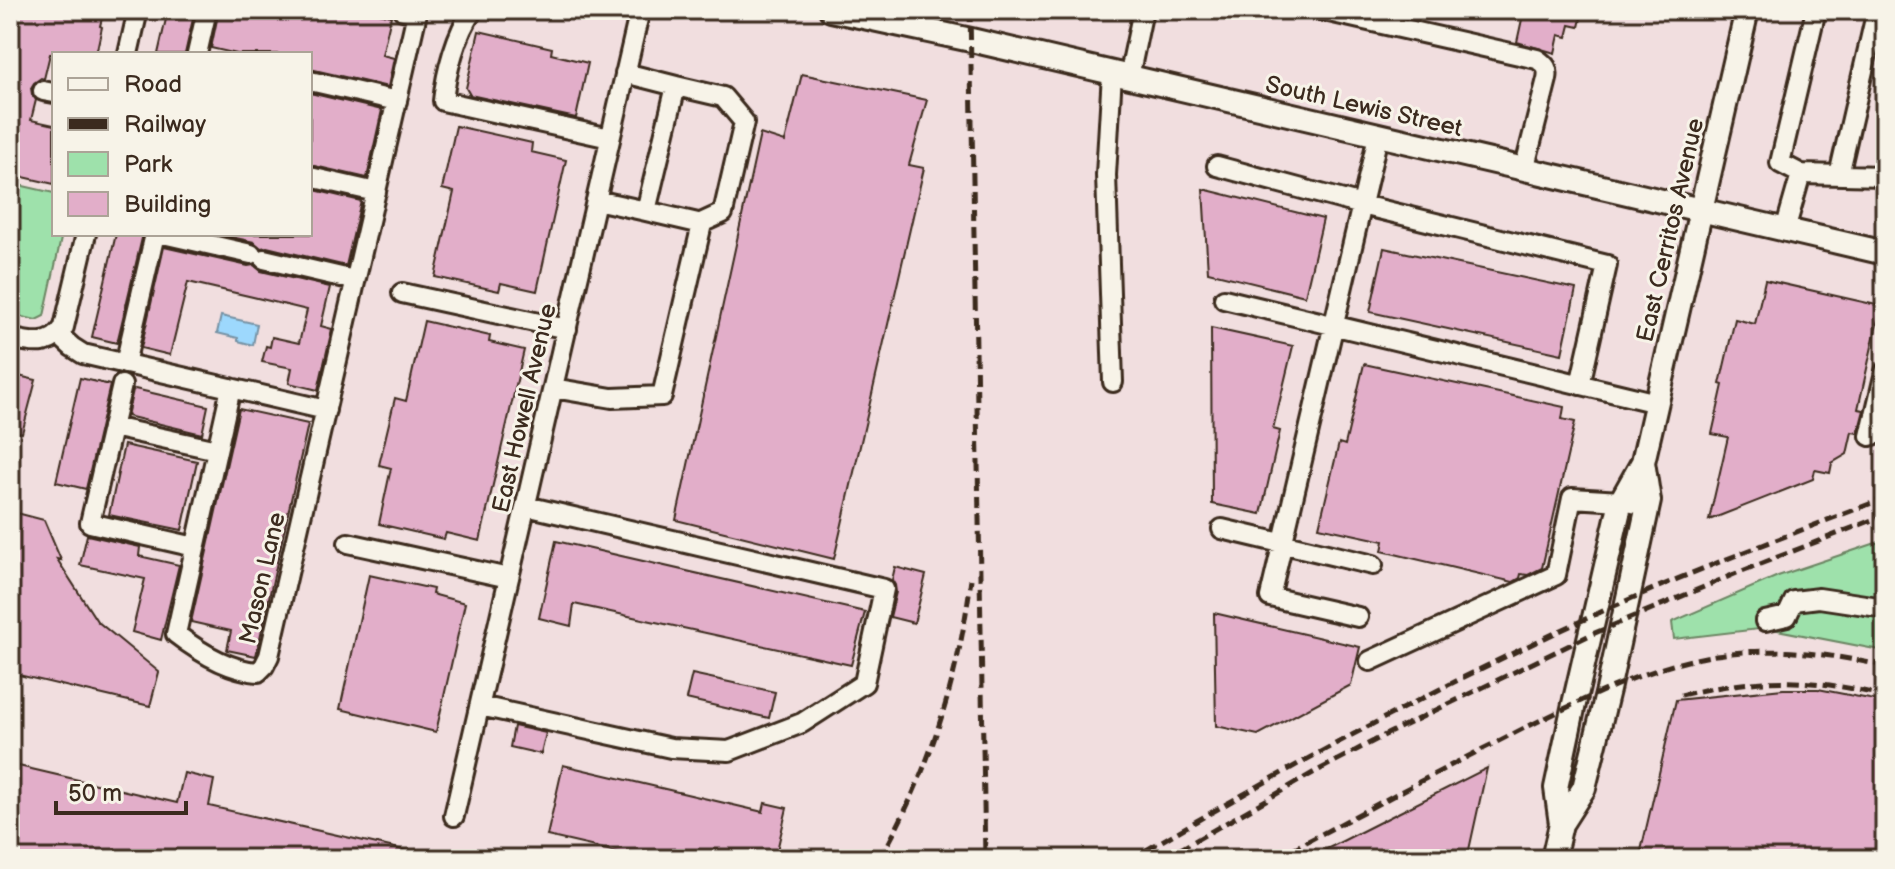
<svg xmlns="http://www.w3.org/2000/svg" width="1895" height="869" font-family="'Balsamiq Sans',sans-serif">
  <rect width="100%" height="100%" fill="#f1dedf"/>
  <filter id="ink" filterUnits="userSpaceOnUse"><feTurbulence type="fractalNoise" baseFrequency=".0125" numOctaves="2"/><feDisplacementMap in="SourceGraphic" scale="16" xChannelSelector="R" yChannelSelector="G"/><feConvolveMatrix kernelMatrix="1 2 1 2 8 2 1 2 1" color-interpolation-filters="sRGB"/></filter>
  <g filter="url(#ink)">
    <path fill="#9ee1ab" stroke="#6c8664" stroke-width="2" d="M10,183L54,193V234H62L44,316L36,320L10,314Z
      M1885,540V651L1767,628L1674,639L1672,622L1778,576Z"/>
    <path fill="#9dd8fd" stroke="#7692a4" stroke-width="2" d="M221,316L257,324L253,345L238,341V338L217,333Z"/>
    <path fill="#e2aec9" stroke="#3b2a1e" stroke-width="2" d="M10,10H104L100,26L102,27L96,54H50L44,79L41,78L34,83L31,88L32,94L36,100L31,120L54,125V184L10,174Z
      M168,10H195L185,54H158Z
      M219,10H367L391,16L382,55L394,58L388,87L310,69V54H237L211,48Z
      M1524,10H1583L1579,27L1570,25L1567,37L1559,35L1555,53L1517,42Z
      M479,31L552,48L551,54L588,63L576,118L470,95L466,88Z
      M802,74L927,100L909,165L924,168L834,559L676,520L760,134L785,142Z
      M310,93L382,110L367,178L310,165Z
      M456,126L532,143L531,152L566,160L537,291L501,283L499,291L435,277L454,192L442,189Z
      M310,189L361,201L346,266L267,247L261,248L254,242L217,234H310Z
      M1203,189L1323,219L1305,296L1208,272Z
      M116,234H143L117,343L92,337Z
      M164,247L248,266L254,265L261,271L330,287L321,326L332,329L318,390L289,383L292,368L262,362L266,346L270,347L272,337L299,343L307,310L253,297L188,282L170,355L141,348Z
      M1384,248L1576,289L1562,354L1370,312Z
      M1765,280L1881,306L1858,409L1864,410L1858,433L1852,432L1847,454L1832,463L1830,473L1815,470L1813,479L1709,520L1728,437L1712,434L1723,385L1720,384L1735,319L1755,324Z
      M424,321L490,336L489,342L524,350L480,541L446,533L444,539L379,524L391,468L379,465L395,398L406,401Z
      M1211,328L1293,346L1273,429L1280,431L1261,514L1212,504Z
      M1364,364L1564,407L1562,419L1575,422L1542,568L1528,575L1521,574L1520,578L1513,582L1382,551L1384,541L1319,527L1339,443L1345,445Z
      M10,374L36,380L22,433L10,430Z
      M80,378L110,385L86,489L56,482Z
      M135,389L208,406L202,434L127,416L133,390Z
      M239,409L308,424L256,656L227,650L231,631L191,622Z
      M124,445L197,461L182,530L109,515Z
      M13,512L44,520L61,560L57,559L97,621L159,672L150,706L10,673V527Z
      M87,535L140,547L139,556L179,565L161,640L132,632L145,579L80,565Z
      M556,541L865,612L851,665L574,604L571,626L539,618Z
      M895,567L926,575L914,623L890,617L896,592L895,585L892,580Z
      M369,575L433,589L432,594L465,603L436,732L340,709Z
      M1214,613L1360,647L1351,685L1258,735L1216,726Z
      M692,674L775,692L769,718L686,699Z
      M1783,689H1818L1885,702V859H1659L1640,855L1676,700Z
      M514,726L546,733L541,754L510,747Z
      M10,764L177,803L184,773L214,780L209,806L417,853L416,859H10Z
      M563,765L763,812L765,803L787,808L775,859H647L547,836Z
      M1487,768L1467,859H1307L1386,819Z"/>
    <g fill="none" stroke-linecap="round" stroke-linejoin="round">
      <g stroke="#3b2a1e" stroke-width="24">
        <path id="minor" d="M473,10C456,33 446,73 443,101L610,138
          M1320,10L1537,59C1546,65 1549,69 1547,79L1524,170
          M1816,10L1780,163L1801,174L1884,176L1885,171
          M128,54L138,10
          M197,54L207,10
          M1112,73L1106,175L1113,382
          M1129,77L1143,10
          M310,81L397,101
          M676,86L723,97L744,122L723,213L699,224
          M43,91L54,93
          M1217,166L1362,205L1607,265L1580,385
          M1839,175L1877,10
          M310,177L376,192
          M596,200L646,211L676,86L625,73
          M1785,230L1801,174
          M163,234L251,254
          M264,259L354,280
          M402,293L567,329
          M1224,299L1657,403
          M59,335L72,347L83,354L326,410
          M10,338C31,343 51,348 64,327L86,234
          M125,364L155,234
          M1885,372L1870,436L1885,431
          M122,385L90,523L195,547
          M231,388L176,634C198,651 229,670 258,672L264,666L269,656L417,13L403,10
          M553,388L612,398L662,396L702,224L646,211
          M112,427L217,450
          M1222,529L1373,565
          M348,543L509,578
          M1358,617L1270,597L1378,136
          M1765,621L1787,616L1794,601L1819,598L1885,608
          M1370,661L1556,575L1572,498L1621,501L1648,506
          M480,706L671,748L729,751L802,723L864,683L884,589L526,506
          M454,816L640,10"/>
      </g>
      <g stroke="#3b2a1e" stroke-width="28">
        <path id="major" d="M831,10L971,40L1885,253
          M1561,824L1556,788L1574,704L1621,501L1643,462L1747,10
          M1553,859L1561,824L1584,788L1608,690L1649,501L1643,462"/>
      </g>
      <use href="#minor" stroke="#f7f3e8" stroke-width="18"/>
      <use href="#major" stroke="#f7f3e8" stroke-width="22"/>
      <path stroke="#3b2a1e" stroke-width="5" stroke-dasharray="12 6" stroke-linecap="butt" d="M970,10L985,859
        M1681,695C1759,677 1807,677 1885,696
        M880,859C930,770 958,681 971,579
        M1131,859C1281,771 1434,688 1592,616C1688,572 1787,536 1885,498
        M1163,859L1313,773L1387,734L1590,635L1737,573L1885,515
        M1274,859C1362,813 1450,764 1539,721C1595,694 1654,665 1716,655C1774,646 1829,654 1885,666"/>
    </g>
  </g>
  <g text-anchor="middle" stroke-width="6" stroke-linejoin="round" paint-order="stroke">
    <g font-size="24" fill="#3b2a1e" stroke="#f7f3e8">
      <text transform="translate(1364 106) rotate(13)" y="8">South Lewis Street</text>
      <text transform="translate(1670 230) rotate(-77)" y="8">East Cerritos Avenue</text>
      <text transform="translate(524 408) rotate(-77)" y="8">East Howell Avenue</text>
      <text transform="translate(262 578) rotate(-77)" y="8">Mason Lane</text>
    </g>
  </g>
  <rect width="1895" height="869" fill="none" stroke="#f7f3e8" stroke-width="40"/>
  <rect x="20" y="20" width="1855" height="829" fill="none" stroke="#3b2a1e" stroke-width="3" filter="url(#ink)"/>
  <rect x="52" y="52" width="260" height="184" fill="#f7f3e8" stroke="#aca397" stroke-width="2"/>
  <rect x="68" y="78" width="40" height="12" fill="#f7f3e8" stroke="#aca397" stroke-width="2"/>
  <text x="124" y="92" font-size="24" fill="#3b2a1e">Road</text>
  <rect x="68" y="118" width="40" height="12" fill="#3b2a1e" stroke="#aca397" stroke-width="2"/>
  <text x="124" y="132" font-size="24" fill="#3b2a1e">Railway</text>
  <rect x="68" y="152" width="40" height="24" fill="#9ee1ab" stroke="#aca397" stroke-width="2"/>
  <text x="124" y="172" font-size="24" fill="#3b2a1e">Park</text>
  <rect x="68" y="192" width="40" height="24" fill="#e2aec9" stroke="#aca397" stroke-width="2"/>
  <text x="124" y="212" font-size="24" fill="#3b2a1e">Building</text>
  <path d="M56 801v12h130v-12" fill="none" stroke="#3b2a1e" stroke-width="4"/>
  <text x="68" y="801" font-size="24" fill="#3b2a1e" stroke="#f7f3e8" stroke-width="6" paint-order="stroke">50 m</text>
</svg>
